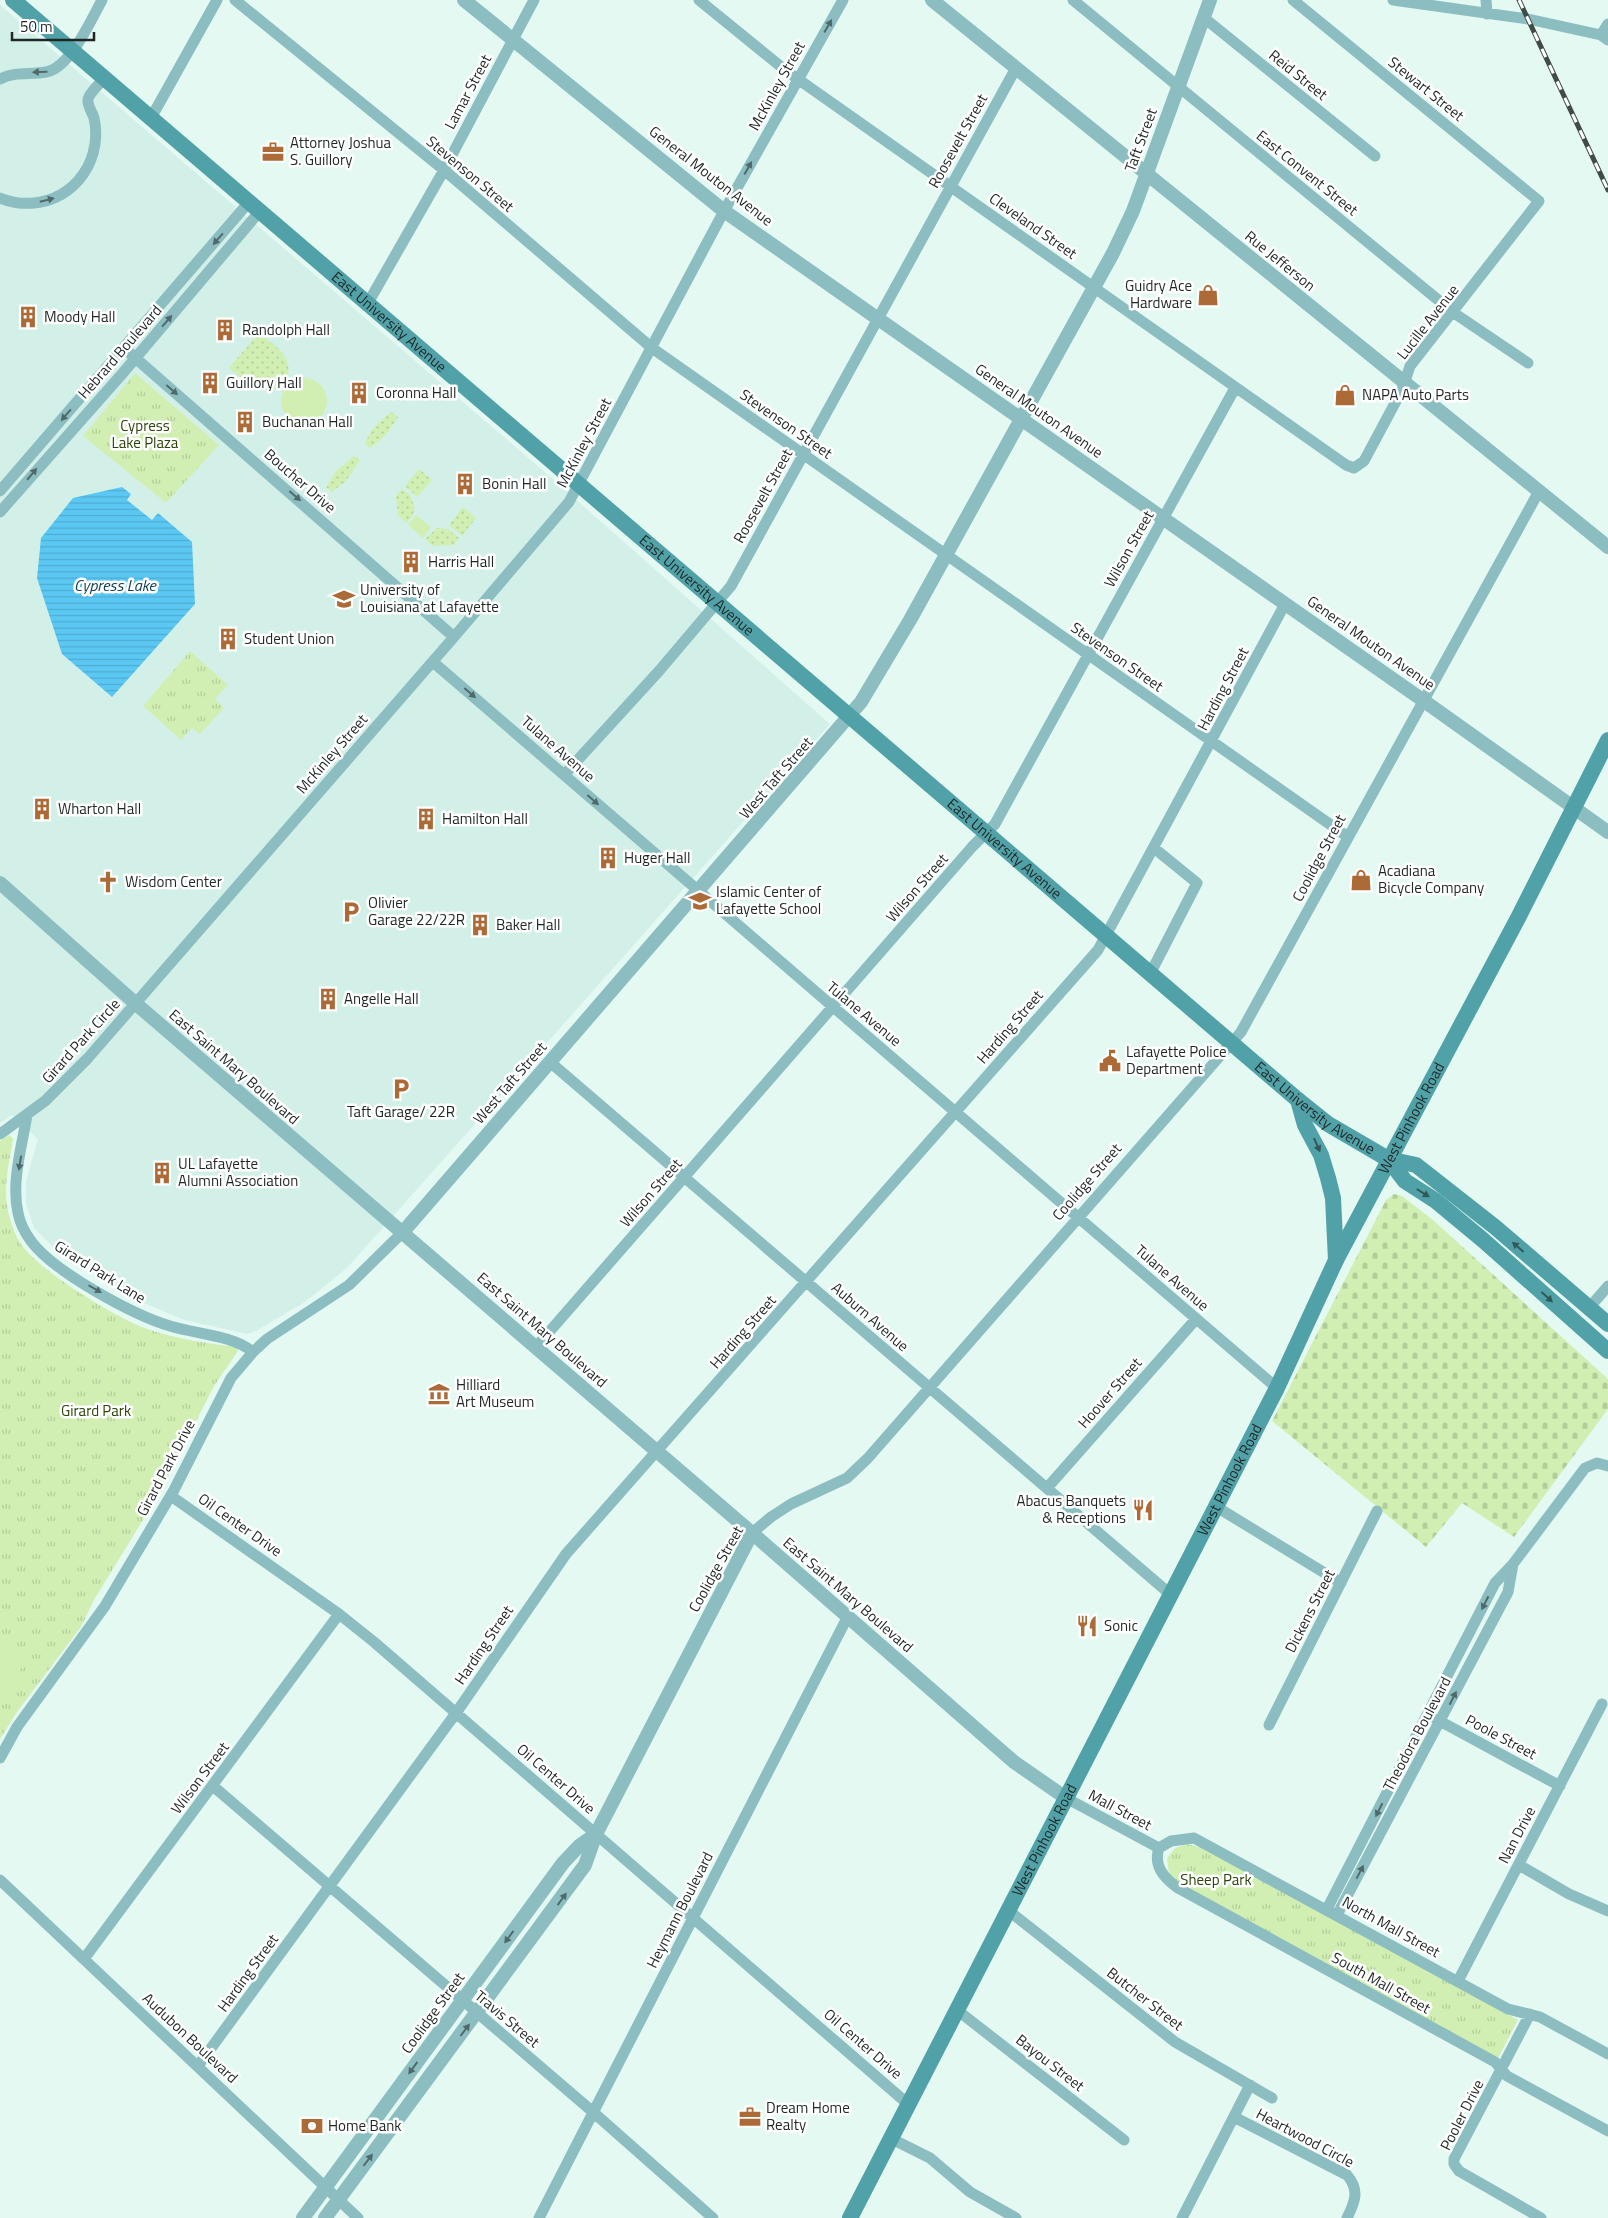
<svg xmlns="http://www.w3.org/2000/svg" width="1608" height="2218" font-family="'Titillium Web',sans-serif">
  <defs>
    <pattern id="grass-dots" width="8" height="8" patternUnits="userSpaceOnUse" patternTransform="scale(1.25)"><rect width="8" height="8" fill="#d1efb3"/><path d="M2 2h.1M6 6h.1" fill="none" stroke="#b3cd9a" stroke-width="1.8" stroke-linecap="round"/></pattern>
    <pattern id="cemetery-stones" width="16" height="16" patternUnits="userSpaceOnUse" patternTransform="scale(1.25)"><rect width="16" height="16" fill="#d1efb3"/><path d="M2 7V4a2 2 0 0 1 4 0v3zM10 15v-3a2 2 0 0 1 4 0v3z" fill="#b3cd9a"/></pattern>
    <pattern id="park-tufts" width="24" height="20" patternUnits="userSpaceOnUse" patternTransform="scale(1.25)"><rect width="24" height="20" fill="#d1efb3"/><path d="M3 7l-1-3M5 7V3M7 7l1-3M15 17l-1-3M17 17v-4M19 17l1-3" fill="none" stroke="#b3cd9a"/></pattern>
    <pattern id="water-rules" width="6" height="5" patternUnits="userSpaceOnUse" patternTransform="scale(1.25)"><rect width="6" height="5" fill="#5ac8f3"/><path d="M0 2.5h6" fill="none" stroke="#4eacd0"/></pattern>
  </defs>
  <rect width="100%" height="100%" fill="#e5f9f3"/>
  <path fill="#d3f0e8" d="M0,5L546,473L830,724L347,1268L305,1302L256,1331L247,1334L184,1320L135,1299L54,1248L34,1228L26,1204V1181L38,1139L12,1115L0,1123Z"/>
  <path fill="url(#grass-dots)" d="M259,333C275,346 296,357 286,381L272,391L253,388L229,368Z
    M391,412L398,417C390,430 383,440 370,448L365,444C370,430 379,421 391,412Z
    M354,456L360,460L346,481L332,492L326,487L336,471Z
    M419,469L432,480L417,497L405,486Z
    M402,489L410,495L415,508L412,517L406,523L398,515L396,496Z
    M463,507L476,518L462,536L449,525Z
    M437,528L448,529L459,538L454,545L433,546L425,539Z"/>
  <path fill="url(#cemetery-stones)" d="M1394,1194L1402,1196L1433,1220L1608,1379V1409L1514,1537L1462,1503L1426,1547L1272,1421L1386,1200Z"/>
  <path fill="url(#park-tufts)" d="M135,373L219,445L166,503L83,436Z
    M190,651L228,685L215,699L224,708L200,734L192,728L181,740L143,706Z
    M9,1135L13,1139C9,1163 2,1191 9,1215C12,1226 17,1241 25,1249C45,1274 119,1320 150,1330C178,1339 206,1343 236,1347L238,1351L214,1386L160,1492L94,1600L81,1627L17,1712L0,1739V1141Z
    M1187,1844L1203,1848L1518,2020L1498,2058L1179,1884L1169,1874L1167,1858L1175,1848Z"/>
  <path fill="#d1efb3" d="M281 401a23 23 0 1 1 46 0a23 23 0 1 1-46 0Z
    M416,515L431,527L423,538L408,525Z
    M0,1642L27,1659L2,1699L0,1698Z"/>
  <path fill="url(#water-rules)" d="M122,487L131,494L127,500L152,520L158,513L192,542L195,604L112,697L62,654L37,578L41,538L73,498Z"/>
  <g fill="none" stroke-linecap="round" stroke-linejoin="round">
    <path stroke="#8cbdc1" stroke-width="11" d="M235,0L444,170L652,348L1348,837
      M699,0L785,70L1346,465L1354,468L1364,461L1402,390L1410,366L1539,201L1293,0
      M1073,0L1454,313L1528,363
      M1393,0L1528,19L1601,35L1608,40
      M1486,0L1487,14
      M1203,17L1375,156
      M1601,35L1608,24
      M0,79C16,71 30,75 46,72C70,68 91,20 102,0
      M151,118L217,0
      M0,198C43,215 88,190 95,144C96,136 96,126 94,118C92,111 87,106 88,99C90,92 100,84 104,78
      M368,303L444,170L534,0
      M124,348L454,637
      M0,491L249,202
      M0,512L122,374L260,211
      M433,662C714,904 995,1147 1277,1388
      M564,775L659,671L731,586L1016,68
      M1150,974L1197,883L1154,848
      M550,1062L1170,1594
      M27,1115C22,1146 11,1182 18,1213C20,1223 25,1233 31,1241C54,1272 133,1315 170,1326C196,1334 232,1335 253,1352
      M0,1134L45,1101L88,1058L454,637L569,502L724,211L843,0
      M1589,1308L1608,1286
      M536,1347L972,847L995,824L1235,388
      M1047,1488L1196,1319
      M171,1496L339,1614L374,1642L908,2104
      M1215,1506L1341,1583
      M752,1533L771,1517L791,1504L847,1478L868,1458L1241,1032L1538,493
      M1436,1719L1560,1786
      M1269,1725L1377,1511
      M0,1758L17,1727L105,1606L174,1490L231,1378L253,1352L267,1339L349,1285L403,1232
      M213,1786L593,2112L713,2218
      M1066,1798L1159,1848
      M1159,1848C1153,1866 1164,1878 1178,1888L1495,2062L1507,2076L1608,2131
      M1159,1848L1171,1841L1194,1838L1508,2009L1540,2017L1608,2054
      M1519,1865L1569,1894L1608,1911
      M0,1880L358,2218
      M1327,1909L1495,1583L1513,1564L1585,1468L1597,1463L1608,1466
      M1009,1911L1175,2042L1272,2098
      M1337,1915L1508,1592L1513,1564
      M84,1959L339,1614
      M1458,1981L1602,1704
      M957,2010L1124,2140
      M1530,2014L1454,2159V2164L1459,2171L1541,2218
      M198,2066L456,1713L566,1554L1098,950L1285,604
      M1234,2117L1347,2175C1360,2190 1355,2202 1347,2218
      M890,2138L930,2158L970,2192L1016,2218
      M539,2218L848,1616
      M1182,2218L1250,2085"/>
    <path stroke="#8cbdc1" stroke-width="14" d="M464,0L724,211L1424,701L1608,832
      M932,0L1608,547
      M0,883L135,1003L752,1533L1014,1762L1066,1798
      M403,1232L861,702L910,620L1113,253L1133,211L1210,0
      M303,2218L563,1863L579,1846L596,1834
      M325,2218L585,1865L596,1834L752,1533"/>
    <g stroke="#51a2a8" stroke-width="16">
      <path id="s1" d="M13,0L1298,1100L1328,1124L1388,1159L1416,1165L1495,1227L1608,1324"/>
      <path d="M1298,1100L1305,1125L1321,1155L1328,1178L1333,1198L1336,1260"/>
      <path d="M1388,1159L1405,1181L1436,1201L1483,1240L1608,1351"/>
      <path id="s2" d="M850,2218L1277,1388L1336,1260L1518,918L1608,740"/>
    </g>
    <g stroke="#414c49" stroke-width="5">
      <path id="rail" d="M1519,0L1608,190"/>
    </g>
    <use href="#rail" stroke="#fff" stroke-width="3" stroke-dasharray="9" stroke-linecap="butt"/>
  </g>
  <defs><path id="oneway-solid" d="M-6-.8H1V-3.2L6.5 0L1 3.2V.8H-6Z" transform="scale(1.25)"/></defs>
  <g fill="#506a6b">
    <use href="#oneway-solid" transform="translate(828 26) rotate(-60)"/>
    <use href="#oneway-solid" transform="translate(40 72) rotate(178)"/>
    <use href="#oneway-solid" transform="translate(748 168) rotate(-61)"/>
    <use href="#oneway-solid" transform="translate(47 200) rotate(-14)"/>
    <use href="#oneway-solid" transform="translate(218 239) rotate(131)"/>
    <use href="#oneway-solid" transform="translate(167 321) rotate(-49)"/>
    <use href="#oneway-solid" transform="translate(172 390) rotate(41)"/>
    <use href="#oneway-solid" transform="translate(66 415) rotate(131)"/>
    <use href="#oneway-solid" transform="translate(32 474) rotate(-50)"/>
    <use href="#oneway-solid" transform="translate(295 496) rotate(41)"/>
    <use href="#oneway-solid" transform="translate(470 693) rotate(41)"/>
    <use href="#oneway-solid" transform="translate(593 800) rotate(41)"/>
    <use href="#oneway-solid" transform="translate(20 1163) rotate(99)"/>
    <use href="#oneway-solid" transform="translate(95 1289) rotate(30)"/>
    <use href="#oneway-solid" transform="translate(1485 1603) rotate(117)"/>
    <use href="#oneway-solid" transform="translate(1453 1698) rotate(-63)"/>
    <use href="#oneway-solid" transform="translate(1379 1810) rotate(117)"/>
    <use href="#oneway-solid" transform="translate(1360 1872) rotate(-62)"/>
    <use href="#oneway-solid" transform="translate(562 1899) rotate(-54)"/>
    <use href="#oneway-solid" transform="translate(509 1937) rotate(126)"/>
    <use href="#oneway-solid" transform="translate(465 2030) rotate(-53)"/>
    <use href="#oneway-solid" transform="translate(413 2068) rotate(126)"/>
    <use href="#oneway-solid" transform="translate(368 2160) rotate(-53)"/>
  </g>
  <g fill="#335859">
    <use href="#oneway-solid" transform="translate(1317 1145) rotate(66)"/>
    <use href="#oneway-solid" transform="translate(1423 1193) rotate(32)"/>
    <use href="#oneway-solid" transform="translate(1518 1247) rotate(-139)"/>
    <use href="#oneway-solid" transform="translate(1547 1297) rotate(42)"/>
  </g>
  <defs>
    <g id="office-bare" transform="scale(1.725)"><path d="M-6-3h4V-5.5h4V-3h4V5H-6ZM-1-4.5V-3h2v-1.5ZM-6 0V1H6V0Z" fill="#ac6a36" stroke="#fff" stroke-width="2.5" paint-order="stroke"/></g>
    <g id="shop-bare" transform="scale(1.725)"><path d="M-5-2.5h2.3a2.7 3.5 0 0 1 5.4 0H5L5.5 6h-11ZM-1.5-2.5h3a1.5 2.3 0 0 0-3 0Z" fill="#ac6a36" stroke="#fff" stroke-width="2.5" paint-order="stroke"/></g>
    <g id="building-bare" transform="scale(1.725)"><path d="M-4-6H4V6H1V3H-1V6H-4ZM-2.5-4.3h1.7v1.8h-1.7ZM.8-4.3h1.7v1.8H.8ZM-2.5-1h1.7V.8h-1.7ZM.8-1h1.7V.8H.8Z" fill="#ac6a36" stroke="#fff" stroke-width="2.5" paint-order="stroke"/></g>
    <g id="university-bare" transform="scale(1.725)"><path d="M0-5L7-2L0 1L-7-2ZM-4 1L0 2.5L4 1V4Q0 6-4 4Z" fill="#ac6a36" stroke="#fff" stroke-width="2.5" paint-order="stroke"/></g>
    <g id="church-bare" transform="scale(1.725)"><path d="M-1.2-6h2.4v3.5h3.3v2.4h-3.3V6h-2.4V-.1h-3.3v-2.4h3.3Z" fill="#ac6a36" stroke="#fff" stroke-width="2.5" paint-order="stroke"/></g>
    <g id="school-bare" transform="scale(1.725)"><path d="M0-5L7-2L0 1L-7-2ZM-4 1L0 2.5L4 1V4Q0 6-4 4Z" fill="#ac6a36" stroke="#fff" stroke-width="2.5" paint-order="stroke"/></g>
    <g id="parking-bare" transform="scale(1.725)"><path d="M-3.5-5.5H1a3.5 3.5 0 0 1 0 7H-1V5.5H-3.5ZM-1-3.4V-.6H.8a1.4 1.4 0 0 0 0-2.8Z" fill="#ac6a36" stroke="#fff" stroke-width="2.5" paint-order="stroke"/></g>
    <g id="civic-bare" transform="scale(1.725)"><path d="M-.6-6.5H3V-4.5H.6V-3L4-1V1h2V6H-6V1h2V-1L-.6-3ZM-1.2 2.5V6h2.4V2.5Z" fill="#ac6a36" stroke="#fff" stroke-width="2.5" paint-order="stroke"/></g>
    <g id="museum-bare" transform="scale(1.725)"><path d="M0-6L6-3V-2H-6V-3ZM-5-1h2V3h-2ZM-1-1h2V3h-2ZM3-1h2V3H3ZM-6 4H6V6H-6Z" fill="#ac6a36" stroke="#fff" stroke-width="2.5" paint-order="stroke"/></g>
    <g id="restaurant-bare" transform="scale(1.725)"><path d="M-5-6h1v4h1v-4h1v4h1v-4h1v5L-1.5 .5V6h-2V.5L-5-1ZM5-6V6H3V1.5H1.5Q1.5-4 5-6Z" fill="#ac6a36" stroke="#fff" stroke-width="2.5" paint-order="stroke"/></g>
    <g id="bank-bare" transform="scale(1.725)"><path d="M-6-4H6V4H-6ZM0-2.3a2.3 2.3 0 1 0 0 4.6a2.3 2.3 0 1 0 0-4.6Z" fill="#ac6a36" stroke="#fff" stroke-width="2.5" paint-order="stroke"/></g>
  </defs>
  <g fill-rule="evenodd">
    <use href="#office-bare" x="273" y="152"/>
    <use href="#shop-bare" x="1208" y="295"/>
    <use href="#building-bare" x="28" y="317"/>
    <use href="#building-bare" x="225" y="330"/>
    <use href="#building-bare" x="210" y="383"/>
    <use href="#building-bare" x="359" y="393"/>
    <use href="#shop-bare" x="1345" y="395"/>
    <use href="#building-bare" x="245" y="422"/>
    <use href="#building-bare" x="465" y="484"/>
    <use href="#building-bare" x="411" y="562"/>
    <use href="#university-bare" x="344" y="599"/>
    <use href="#building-bare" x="228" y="639"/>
    <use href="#building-bare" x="42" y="809"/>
    <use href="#building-bare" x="426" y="819"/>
    <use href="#building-bare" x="608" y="858"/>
    <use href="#shop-bare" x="1361" y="880"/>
    <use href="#church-bare" x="108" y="882"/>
    <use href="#school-bare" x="700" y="901"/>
    <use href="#parking-bare" x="351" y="912"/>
    <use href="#building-bare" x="480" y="925"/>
    <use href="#building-bare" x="328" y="999"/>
    <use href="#civic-bare" x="1110" y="1061"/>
    <use href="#parking-bare" x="401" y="1089"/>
    <use href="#building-bare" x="162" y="1173"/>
    <use href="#museum-bare" x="439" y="1394"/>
    <use href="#restaurant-bare" x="1143" y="1510"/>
    <use href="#restaurant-bare" x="1087" y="1626"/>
    <use href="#office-bare" x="750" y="2117"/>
    <use href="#bank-bare" x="312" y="2126"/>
  </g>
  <g text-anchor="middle" stroke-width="5" stroke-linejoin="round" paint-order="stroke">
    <g font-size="15" fill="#1f2725" stroke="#fff">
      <text transform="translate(1298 75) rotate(39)" y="5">Reid Street</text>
      <text transform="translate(777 86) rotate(-61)" y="5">McKinley Street</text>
      <text transform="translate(1426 89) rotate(39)" y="5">Stewart Street</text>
      <text transform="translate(468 92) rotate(-62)" y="5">Lamar Street</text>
      <text transform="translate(1141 140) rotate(-70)" y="5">Taft Street</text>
      <text transform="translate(958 141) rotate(-61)" y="5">Roosevelt Street</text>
      <text transform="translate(1307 173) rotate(39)" y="5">East Convent Street</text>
      <text transform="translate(470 174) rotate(40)" y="5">Stevenson Street</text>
      <text transform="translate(711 176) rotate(38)" y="5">General Mouton Avenue</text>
      <text transform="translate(1033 226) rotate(35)" y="5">Cleveland Street</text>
      <text transform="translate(1280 261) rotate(39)" y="5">Rue Jefferson</text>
      <text dy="5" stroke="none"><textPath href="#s1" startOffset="495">East University Avenue</textPath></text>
      <text transform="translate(1428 322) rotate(-52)" y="5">Lucille Avenue</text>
      <text transform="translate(120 352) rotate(-49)" y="5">Hebrard Boulevard</text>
      <text transform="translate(1039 411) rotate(35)" y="5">General Mouton Avenue</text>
      <text transform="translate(786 424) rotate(35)" y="5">Stevenson Street</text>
      <text transform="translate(584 443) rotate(-62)" y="5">McKinley Street</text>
      <text transform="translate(300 481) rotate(41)" y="5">Boucher Drive</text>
      <text transform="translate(763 496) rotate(-61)" y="5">Roosevelt Street</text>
      <text transform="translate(1129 549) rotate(-61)" y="5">Wilson Street</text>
      <text dy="5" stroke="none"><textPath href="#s1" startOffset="900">East University Avenue</textPath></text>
      <text transform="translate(1371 643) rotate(35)" y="5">General Mouton Avenue</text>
      <text transform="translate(1117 657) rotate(35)" y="5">Stevenson Street</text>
      <text transform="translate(1223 689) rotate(-62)" y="5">Harding Street</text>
      <text transform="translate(558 749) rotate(41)" y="5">Tulane Avenue</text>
      <text transform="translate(332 754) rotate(-49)" y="5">McKinley Street</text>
      <text transform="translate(776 778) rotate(-49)" y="5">West Taft Street</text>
      <text dy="5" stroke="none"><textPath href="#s1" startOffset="1305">East University Avenue</textPath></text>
      <text transform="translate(1319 858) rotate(-62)" y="5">Coolidge Street</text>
      <text transform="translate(917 888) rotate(-49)" y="5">Wilson Street</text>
      <text transform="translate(864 1014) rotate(40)" y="5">Tulane Avenue</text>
      <text transform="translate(1010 1027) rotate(-49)" y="5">Harding Street</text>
      <text transform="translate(81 1041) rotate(-48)" y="5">Girard Park Circle</text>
      <text transform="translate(234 1067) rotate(41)" y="5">East Saint Mary Boulevard</text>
      <text transform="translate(510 1083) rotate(-49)" y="5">West Taft Street</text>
      <text dy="5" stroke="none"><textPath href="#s1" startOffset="1710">East University Avenue</textPath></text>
      <text dy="5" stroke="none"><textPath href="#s2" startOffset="1235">West Pinhook Road</textPath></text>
      <text transform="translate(1087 1182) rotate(-49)" y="5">Coolidge Street</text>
      <text transform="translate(651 1193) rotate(-49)" y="5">Wilson Street</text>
      <text transform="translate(100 1272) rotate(32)" y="5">Girard Park Lane</text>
      <text transform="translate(1172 1278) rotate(41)" y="5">Tulane Avenue</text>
      <text transform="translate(870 1317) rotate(41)" y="5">Auburn Avenue</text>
      <text transform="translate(542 1330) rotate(41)" y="5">East Saint Mary Boulevard</text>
      <text transform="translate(743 1332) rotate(-49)" y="5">Harding Street</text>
      <text transform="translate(1110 1393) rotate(-49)" y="5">Hoover Street</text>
      <text transform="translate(166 1468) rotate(-62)" y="5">Girard Park Drive</text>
      <text dy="5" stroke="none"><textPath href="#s2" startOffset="830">West Pinhook Road</textPath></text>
      <text transform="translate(240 1525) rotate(35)" y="5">Oil Center Drive</text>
      <text transform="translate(716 1569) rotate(-61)" y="5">Coolidge Street</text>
      <text transform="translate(848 1595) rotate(41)" y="5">East Saint Mary Boulevard</text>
      <text transform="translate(1310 1611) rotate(-63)" y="5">Dickens Street</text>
      <text transform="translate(484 1645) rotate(-56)" y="5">Harding Street</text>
      <text transform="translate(1417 1734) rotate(-62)" y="5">Theodora Boulevard</text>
      <text transform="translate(1501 1737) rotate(28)" y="5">Poole Street</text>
      <text transform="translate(200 1778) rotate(-53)" y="5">Wilson Street</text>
      <text transform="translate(556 1779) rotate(41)" y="5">Oil Center Drive</text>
      <text transform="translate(1120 1810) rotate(28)" y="5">Mall Street</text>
      <text transform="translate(1517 1835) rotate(-62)" y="5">Nan Drive</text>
      <text dy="5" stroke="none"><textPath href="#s2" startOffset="425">West Pinhook Road</textPath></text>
      <text transform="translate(680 1910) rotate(-63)" y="5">Heymann Boulevard</text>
      <text transform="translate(1391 1927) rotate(29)" y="5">North Mall Street</text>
      <text transform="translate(248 1973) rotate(-54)" y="5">Harding Street</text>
      <text transform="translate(1381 1983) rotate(29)" y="5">South Mall Street</text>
      <text transform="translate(1145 1999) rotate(38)" y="5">Butcher Street</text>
      <text transform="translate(433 2013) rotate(-54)" y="5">Coolidge Street</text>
      <text transform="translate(507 2019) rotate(40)" y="5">Travis Street</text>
      <text transform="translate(190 2038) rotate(43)" y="5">Audubon Boulevard</text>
      <text transform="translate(863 2044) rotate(41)" y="5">Oil Center Drive</text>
      <text transform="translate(1050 2063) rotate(38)" y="5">Bayou Street</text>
      <text transform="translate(1462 2115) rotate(-63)" y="5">Pooler Drive</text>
      <text transform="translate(1305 2138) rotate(28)" y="5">Heartwood Circle</text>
    </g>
    <g font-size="15" fill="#1f2725" stroke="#fff" text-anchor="start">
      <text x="290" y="148">Attorney Joshua<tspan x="290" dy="17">S. Guillory</tspan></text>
      <text x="1192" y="291" text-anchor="end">Guidry Ace<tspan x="1192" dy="17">Hardware</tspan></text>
      <text x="44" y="322">Moody Hall</text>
      <text x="242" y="335">Randolph Hall</text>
      <text x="226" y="388">Guillory Hall</text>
      <text x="376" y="398">Coronna Hall</text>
      <text x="1362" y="400">NAPA Auto Parts</text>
      <text x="262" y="427">Buchanan Hall</text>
      <text x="482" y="489">Bonin Hall</text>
      <text x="428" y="567">Harris Hall</text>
      <text x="360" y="595">University of<tspan x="360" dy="17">Louisiana at Lafayette</tspan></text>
      <text x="244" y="644">Student Union</text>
      <text x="58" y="814">Wharton Hall</text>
      <text x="442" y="824">Hamilton Hall</text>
      <text x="624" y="863">Huger Hall</text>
      <text x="1378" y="876">Acadiana<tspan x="1378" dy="17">Bicycle Company</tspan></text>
      <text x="125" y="887">Wisdom Center</text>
      <text x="716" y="897">Islamic Center of<tspan x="716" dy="17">Lafayette School</tspan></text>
      <text x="368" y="908">Olivier<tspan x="368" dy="17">Garage 22/22R</tspan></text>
      <text x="496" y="930">Baker Hall</text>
      <text x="344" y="1004">Angelle Hall</text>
      <text x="1126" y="1057">Lafayette Police<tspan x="1126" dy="17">Department</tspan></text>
      <text x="401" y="1117" text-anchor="middle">Taft Garage/ 22R</text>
      <text x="178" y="1169">UL Lafayette<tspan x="178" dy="17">Alumni Association</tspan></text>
      <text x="456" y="1390">Hilliard<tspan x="456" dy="17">Art Museum</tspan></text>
      <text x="1126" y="1506" text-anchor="end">Abacus Banquets<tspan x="1126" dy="17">&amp; Receptions</tspan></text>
      <text x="1104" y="1631">Sonic</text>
      <text x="766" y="2113">Dream Home<tspan x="766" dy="17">Realty</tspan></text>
      <text x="328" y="2131">Home Bank</text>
    </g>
    <g font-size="15" fill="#2c4408" stroke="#fff">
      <text x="145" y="431">Cypress<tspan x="145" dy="17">Lake Plaza</tspan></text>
      <text x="96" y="1416">Girard Park</text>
      <text x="1216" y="1885">Sheep Park</text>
    </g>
    <g font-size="16" font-style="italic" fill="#0f4051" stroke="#fff">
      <text x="115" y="591">Cypress Lake</text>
    </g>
  </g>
  <path d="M12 32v8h82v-8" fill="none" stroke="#1f2725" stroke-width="2.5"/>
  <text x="20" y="32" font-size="15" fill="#1f2725" stroke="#ffffff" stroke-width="4" paint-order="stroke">50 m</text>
</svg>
